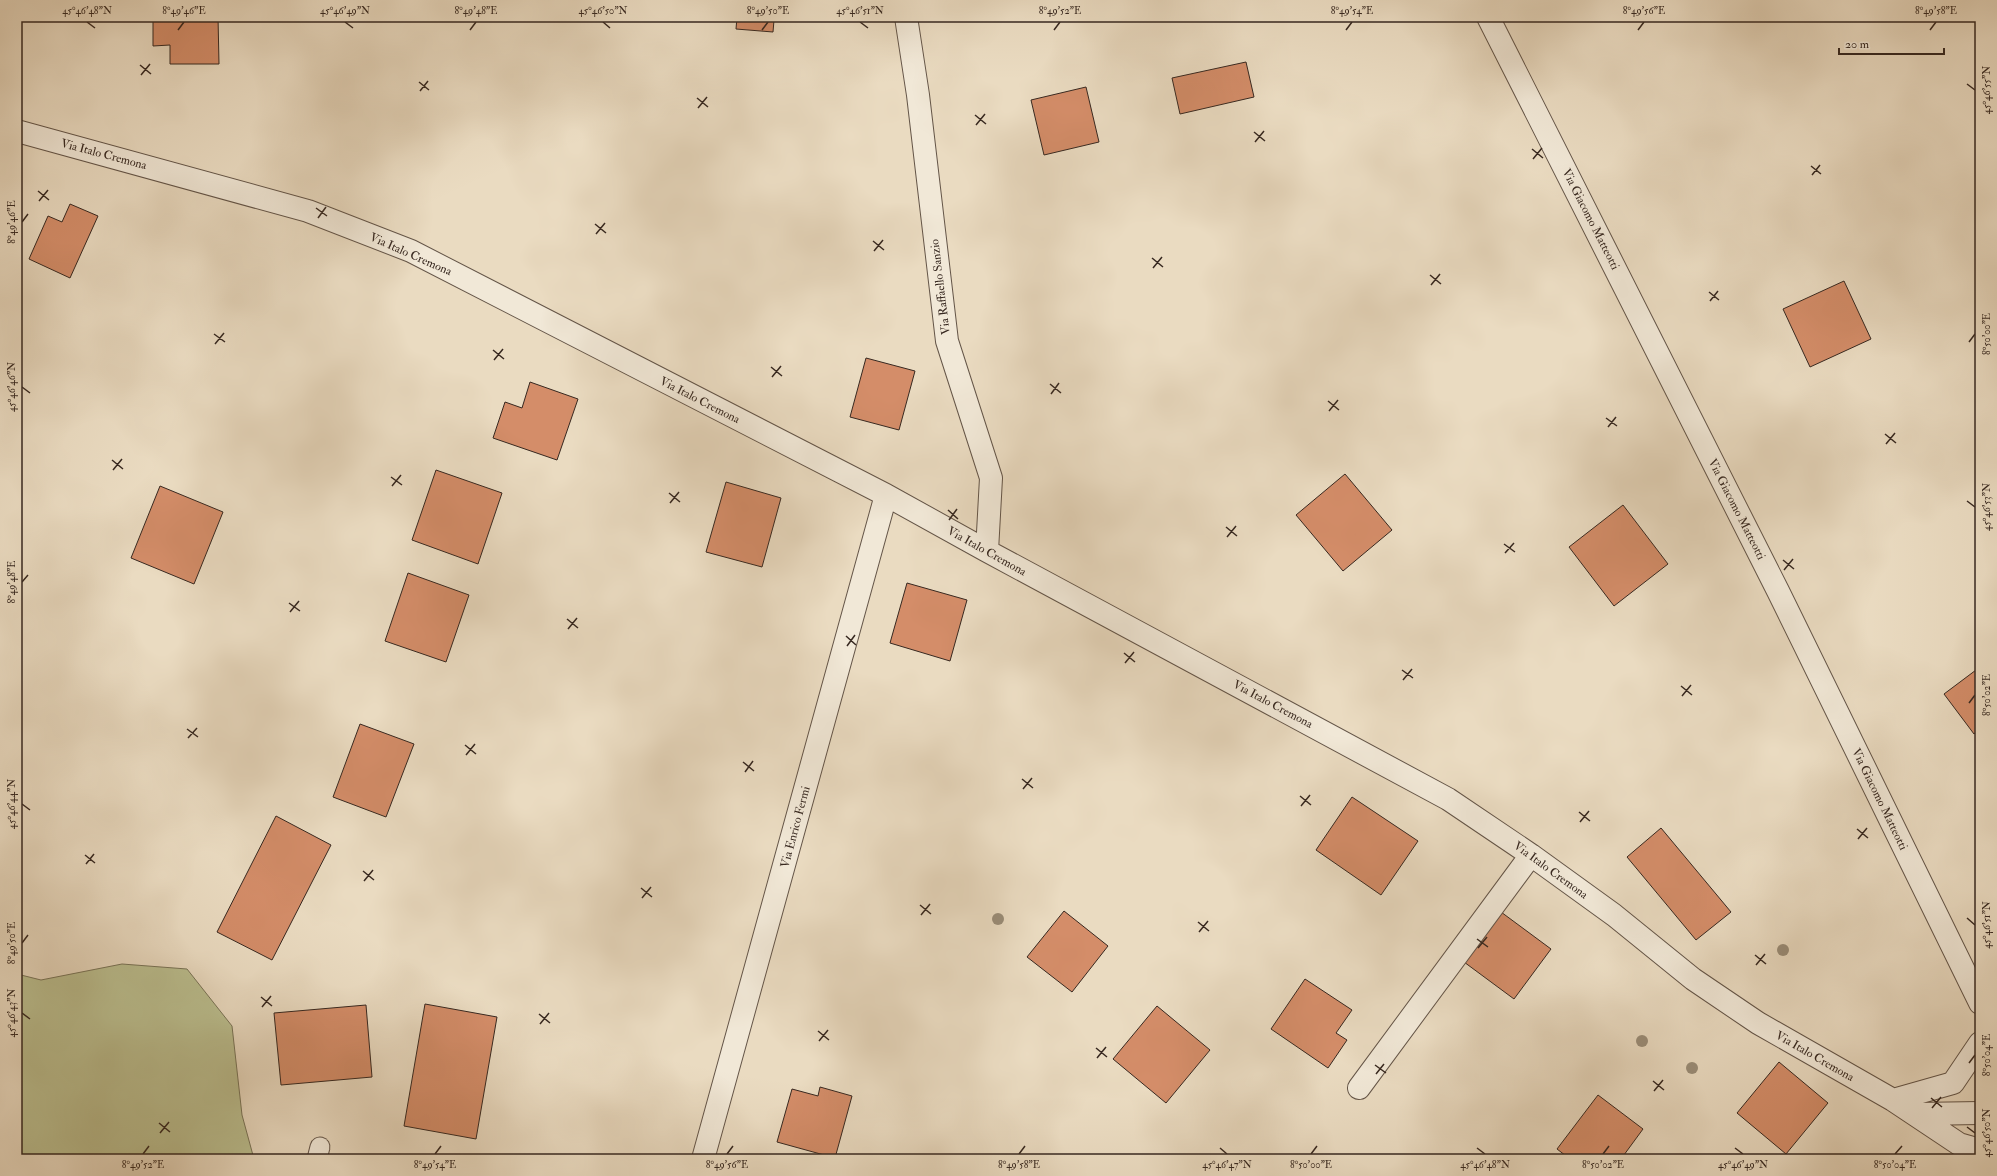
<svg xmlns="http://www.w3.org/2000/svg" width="1997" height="1176" font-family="'IM FELL Double Pica',serif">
  <rect width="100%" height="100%" fill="#eadbc1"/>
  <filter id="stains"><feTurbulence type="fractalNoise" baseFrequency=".005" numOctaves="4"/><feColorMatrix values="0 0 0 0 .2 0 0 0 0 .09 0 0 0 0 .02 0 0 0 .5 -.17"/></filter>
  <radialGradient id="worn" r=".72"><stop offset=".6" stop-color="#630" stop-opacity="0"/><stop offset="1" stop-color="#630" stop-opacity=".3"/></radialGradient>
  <path fill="#bbbf90" stroke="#797458" d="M122,964L187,969L232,1026L242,1115L254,1159H17V974L41,980Z"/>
  <path fill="#d48d69" stroke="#372820" d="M153,17H218L219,64H170V45L153,46Z
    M737,17H795L794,21L774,20L773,32L736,29Z
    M1246,62L1254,97L1180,114L1172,78Z
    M1086,87L1099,142L1044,155L1031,100Z
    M70,204L98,216L70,278L29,259L48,216L62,222Z
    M1844,281L1871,339L1810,367L1783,309Z
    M866,358L915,371L899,430L850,417Z
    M530,382L578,399L557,460L493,438L505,402L522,408Z
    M436,470L502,493L478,564L412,540Z
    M1345,474L1392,530L1343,571L1296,515Z
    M726,482L781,498L762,567L706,552Z
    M160,486L223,512L194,584L131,558Z
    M1623,505L1668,564L1614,606L1569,547Z
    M408,573L469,595L446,662L385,641Z
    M907,583L967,600L950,661L890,643Z
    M1980,667V729L1974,734L1944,694Z
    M360,724L414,744L386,817L333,797Z
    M1352,797L1418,841L1381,895L1316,850Z
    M276,816L331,845L272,960L217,932Z
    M1661,828L1731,912L1696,940L1627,857Z
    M1064,911L1108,946L1072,992L1027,957Z
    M1501,912L1551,949L1514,999L1464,962Z
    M1305,979L1352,1010L1336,1033L1347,1040L1328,1068L1271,1029Z
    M425,1004L497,1017L476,1139L404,1126Z
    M366,1005L372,1077L281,1085L274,1013Z
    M1157,1006L1210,1050L1166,1103L1113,1059Z
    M1779,1062L1828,1103L1786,1154L1737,1113Z
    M820,1087L852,1096L835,1158L777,1142L792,1089L818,1096Z
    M1598,1095L1643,1129L1621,1159H1570L1557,1149Z"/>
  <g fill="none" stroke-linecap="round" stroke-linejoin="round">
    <g stroke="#645548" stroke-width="21">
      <path id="service" d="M317,1159L320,1147"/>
    </g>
    <g stroke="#645548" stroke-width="24">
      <path id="minor" d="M906,17L918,95L947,341L991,478L987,551
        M1488,17L1778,591L1980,1003
        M17,131L308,211L411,251L886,495L987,551L1448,799L1531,855L1614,915L1693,979L1758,1023L1893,1100L1959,1144L1980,1150
        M1359,1088L1531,855
        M1893,1100L1953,1083L1980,1043
        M1917,1114L1980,1113
        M703,1159L886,495"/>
    </g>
    <use href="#service" stroke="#f1e8d7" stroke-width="19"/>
    <use href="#minor" stroke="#f1e8d7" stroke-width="22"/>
  </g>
  <g fill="#9a8d78">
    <circle cx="998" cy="919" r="6"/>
    <circle cx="1783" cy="950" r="6"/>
    <circle cx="1642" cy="1041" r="6"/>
    <circle cx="1692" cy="1068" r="6"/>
  </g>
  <path fill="none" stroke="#372820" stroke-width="1.5" d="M87,22L95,28M345,22L353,28M603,22L610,28M860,22L868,28M178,30L184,22M470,30L476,22M762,30L768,22M1054,30L1060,22M1346,30L1352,22M1638,30L1644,22M1930,30L1936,22M140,65L151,74M141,75L150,64M419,82L429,90M1967,84L1975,90M420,91L428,81M697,98L708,107M698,108L707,97M975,115L986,124M976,125L985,114M1254,132L1265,141M1255,142L1264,131M1532,149L1543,158M1533,159L1542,148M1811,166L1821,174M1812,175L1820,165M38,191L49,200M39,201L48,190M316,208L327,216M318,218L326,207M22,222L28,214M595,224L606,233M596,234L605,223M873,241L884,250M874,251L883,240M1152,258L1163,267M1153,268L1162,257M1430,275L1441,284M1431,285L1440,274M1709,292L1719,300M1710,301L1718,291M214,334L225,342M1969,342L1975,334M215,344L224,333M493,350L504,359M494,360L503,349M771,367L782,376M772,377L781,366M1050,384L1061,393M22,387L30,393M1051,394L1059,383M1328,401L1339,410M1329,411L1338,400M1606,418L1617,426M1608,427L1616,417M1885,434L1896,443M1886,444L1895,433M112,460L123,469M113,470L122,459M391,477L402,485M392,486L401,475M669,493L680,502M1967,501L1975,507M670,503L679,492M948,510L958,519M949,520L957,509M1226,527L1237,536M1227,537L1236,526M1504,544L1515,552M1505,553L1514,543M1783,560L1794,569M1784,570L1793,559M22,582L28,575M289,603L300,611M290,612L299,601M567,619L578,628M568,629L577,618M846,636L856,645M847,646L855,635M1124,653L1135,662M1125,663L1134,652M1402,670L1413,678M1403,680L1412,669M1681,686L1692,695M1682,696L1691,685M1969,703L1975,695M187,729L198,737M188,738L197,728M465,745L476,754M466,755L475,744M743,762L754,771M745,772L753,761M1022,779L1033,788M1023,789L1032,778M1300,796L1311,805M22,804L30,810M1301,806L1310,795M1579,812L1590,821M1580,822L1589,811M1857,829L1868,838M1858,839L1867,828M85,855L95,863M86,864L94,854M363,871L374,880M364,881L373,870M641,888L652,897M642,898L651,887M920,905L931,914M921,915L930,904M1967,918L1975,925M1198,922L1209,931M1199,932L1208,921M1477,939L1488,947M22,943L28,935M1478,948L1487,937M1755,955L1766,964M1756,965L1765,954M261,997L272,1006M262,1007L271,996M22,1013L30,1019M539,1014L550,1023M540,1024L549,1013M818,1031L829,1040M819,1041L828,1030M1096,1048L1107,1057M1097,1058L1106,1047M1969,1063L1975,1055M1375,1065L1386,1073M1376,1074L1384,1064M1653,1081L1664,1090M1654,1091L1663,1080M1931,1098L1942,1107M1932,1108L1941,1097M159,1123L170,1132M1967,1127L1975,1133M160,1133L169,1122M1220,1148L1227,1154M1477,1148L1485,1154M1735,1148L1743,1154M143,1154L149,1146M435,1154L441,1146M727,1154L733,1146M1019,1154L1025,1146M1311,1154L1317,1146M1603,1154L1609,1146M1895,1154L1902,1146"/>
  <g text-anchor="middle" stroke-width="3" stroke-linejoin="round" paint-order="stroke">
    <g font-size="12" fill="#372820" stroke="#f1e8d7">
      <text transform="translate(104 154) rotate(15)" y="4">Via Italo Cremona</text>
      <text transform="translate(1591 219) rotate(63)" y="4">Via Giacomo Matteotti</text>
      <text transform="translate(411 254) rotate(24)" y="4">Via Italo Cremona</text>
      <text transform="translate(940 287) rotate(-97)" y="4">Via Raffaello Sanzio</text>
      <text transform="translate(700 400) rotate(27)" y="4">Via Italo Cremona</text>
      <text transform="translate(1737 509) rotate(63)" y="4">Via Giacomo Matteotti</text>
      <text transform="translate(987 551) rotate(29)" y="4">Via Italo Cremona</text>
      <text transform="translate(1273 704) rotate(28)" y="4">Via Italo Cremona</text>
      <text transform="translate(1880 799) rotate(64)" y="4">Via Giacomo Matteotti</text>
      <text transform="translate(795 827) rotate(-75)" y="4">Via Enrico Fermi</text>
      <text transform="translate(1551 870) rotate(36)" y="4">Via Italo Cremona</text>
      <text transform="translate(1815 1056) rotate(30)" y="4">Via Italo Cremona</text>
    </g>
  </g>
  <rect width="1997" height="1176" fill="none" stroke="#eadbc1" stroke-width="44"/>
  <path d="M1839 48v6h105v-6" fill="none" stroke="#372820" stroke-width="2"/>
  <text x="1845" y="48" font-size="12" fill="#372820" stroke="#f1e8d7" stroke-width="3" paint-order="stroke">20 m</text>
  <rect x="22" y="22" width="1953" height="1132" fill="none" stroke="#372820" stroke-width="1.5"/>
  <g font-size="10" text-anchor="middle" fill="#372820">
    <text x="87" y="14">45°46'48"N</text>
    <text x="184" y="14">8°49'46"E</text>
    <text x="345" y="14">45°46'49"N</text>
    <text x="476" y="14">8°49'48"E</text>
    <text x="603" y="14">45°46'50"N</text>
    <text x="768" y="14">8°49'50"E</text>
    <text x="860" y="14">45°46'51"N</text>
    <text x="1060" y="14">8°49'52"E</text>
    <text x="1352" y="14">8°49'54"E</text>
    <text x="1644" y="14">8°49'56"E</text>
    <text x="1936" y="14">8°49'58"E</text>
    <text transform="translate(1986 90) rotate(-90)" y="4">45°46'55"N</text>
    <text transform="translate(11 222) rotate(-90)" y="4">8°49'46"E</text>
    <text transform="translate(1986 334) rotate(-90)" y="4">8°50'00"E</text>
    <text transform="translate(11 387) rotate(-90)" y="4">45°46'46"N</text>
    <text transform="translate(1986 507) rotate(-90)" y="4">45°46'53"N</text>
    <text transform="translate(11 582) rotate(-90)" y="4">8°49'48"E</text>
    <text transform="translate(1986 695) rotate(-90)" y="4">8°50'02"E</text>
    <text transform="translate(11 804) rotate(-90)" y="4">45°46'44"N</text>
    <text transform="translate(1986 925) rotate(-90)" y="4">45°46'51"N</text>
    <text transform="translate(11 943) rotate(-90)" y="4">8°49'50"E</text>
    <text transform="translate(11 1013) rotate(-90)" y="4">45°46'43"N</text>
    <text transform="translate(1986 1055) rotate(-90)" y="4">8°50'04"E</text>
    <text transform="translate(1986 1133) rotate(-90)" y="4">45°46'50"N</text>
    <text x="143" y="1168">8°49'52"E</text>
    <text x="435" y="1168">8°49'54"E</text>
    <text x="727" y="1168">8°49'56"E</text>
    <text x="1019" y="1168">8°49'58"E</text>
    <text x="1227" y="1168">45°46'47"N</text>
    <text x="1311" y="1168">8°50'00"E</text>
    <text x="1485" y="1168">45°46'48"N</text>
    <text x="1603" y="1168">8°50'02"E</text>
    <text x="1743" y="1168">45°46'49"N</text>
    <text x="1895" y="1168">8°50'04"E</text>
  </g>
  <rect width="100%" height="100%" filter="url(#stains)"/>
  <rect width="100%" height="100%" fill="url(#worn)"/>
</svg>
